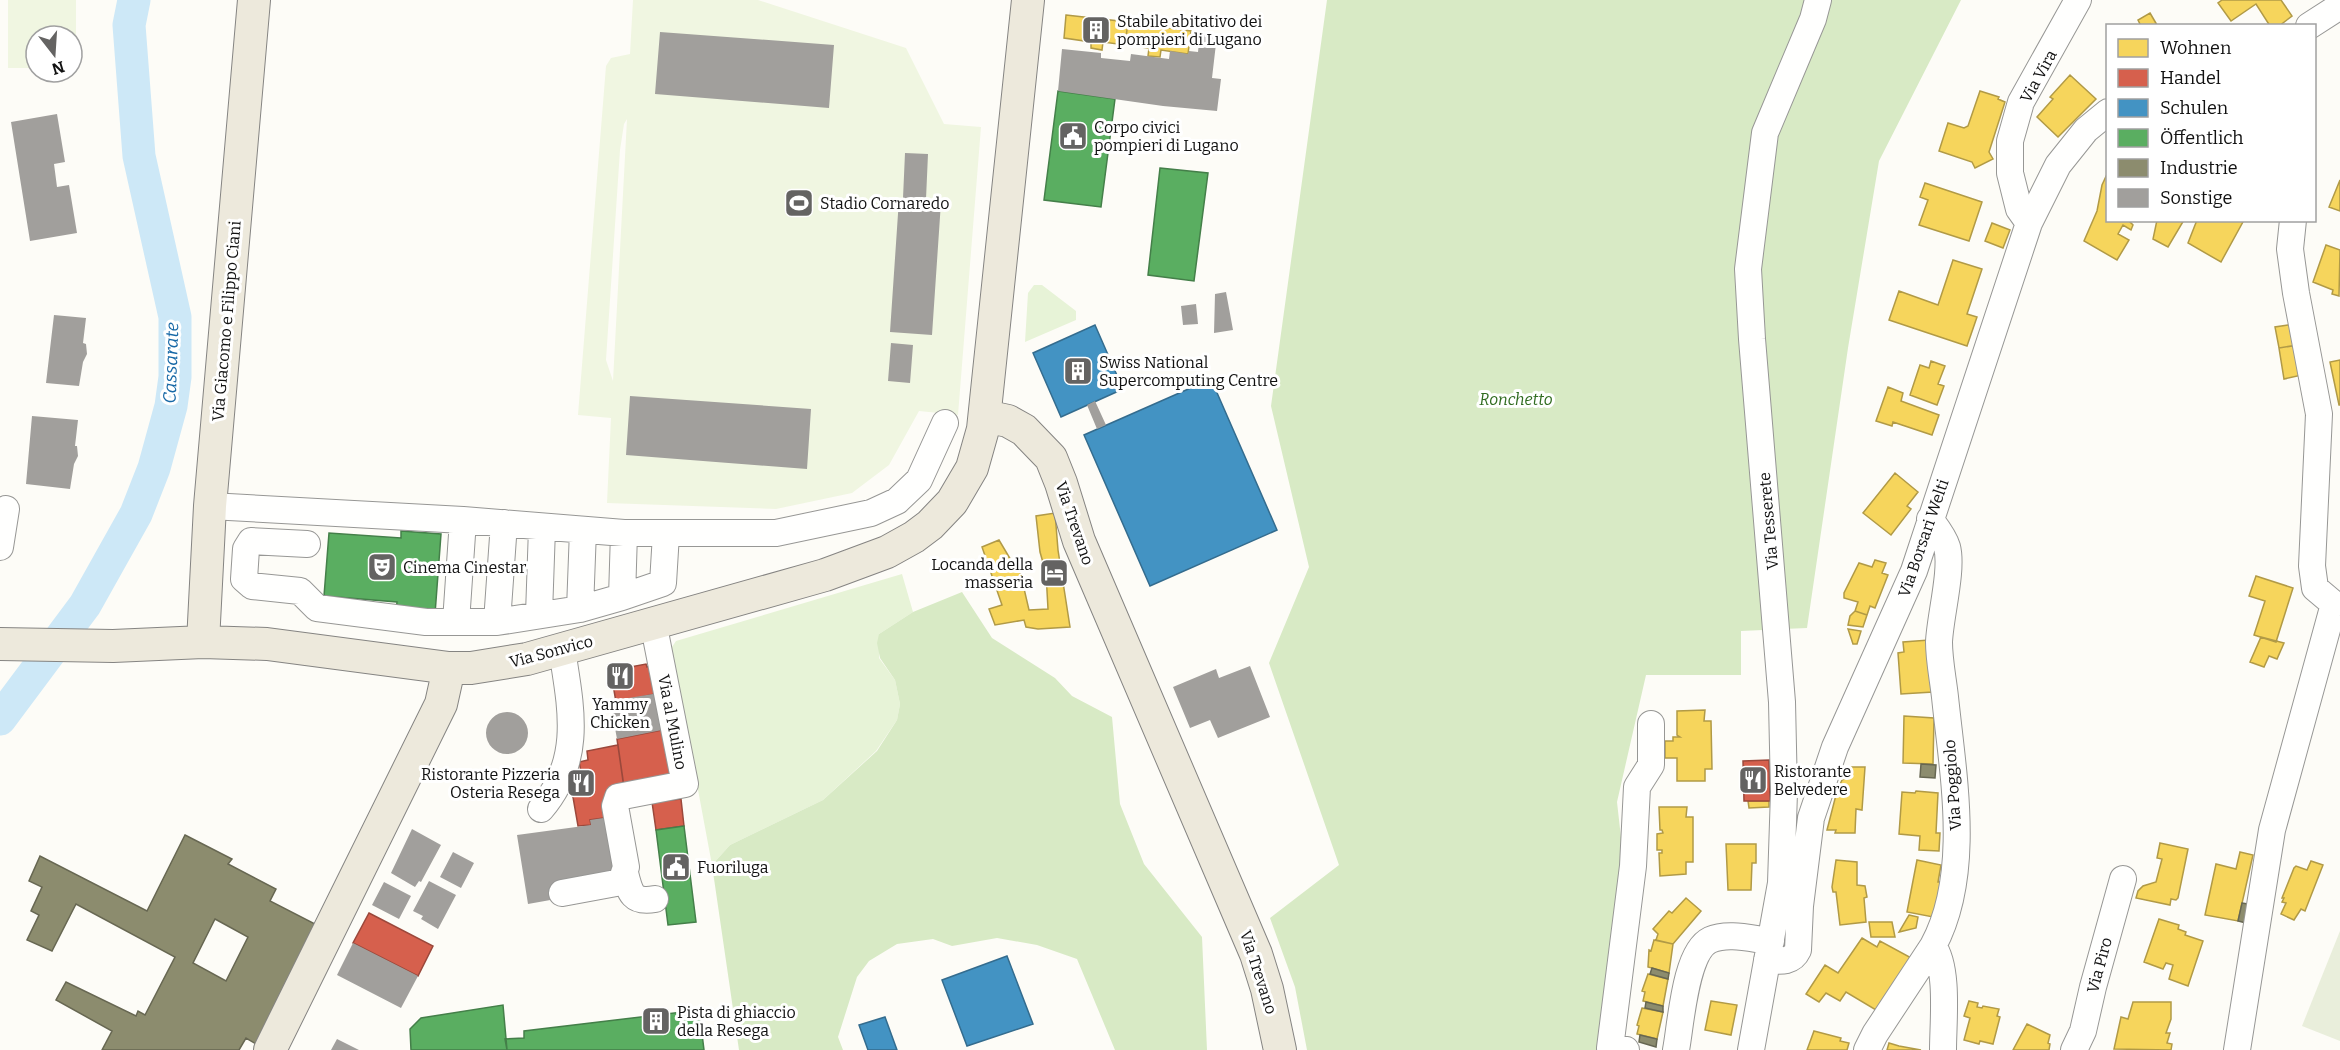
<svg xmlns="http://www.w3.org/2000/svg" width="2340" height="1050" font-family="Bitter,serif">
  <rect width="100%" height="100%" fill="#fdfcf7"/>
  <path fill="#e7f3d7" d="M1034,285H1042L1076,311V320L1025,342L1028,293Z
    M902,574L913,612L879,634V658L895,680L900,704L897,720L876,751L823,800L730,845L712,865L696,779L668,653L676,641Z"/>
  <path fill="#d8eac5" d="M1327,0H1961L1879,161L1848,348L1807,628L1741,631V675H1646L1617,802L1628,900L1610,1047L1626,1050H1307L1295,987L1270,918L1339,865L1269,663L1309,567L1271,406Z
    M962,592L992,638L1055,678L1072,696L1112,717L1120,804L1144,864L1202,937L1207,1050H1115L1077,959L1037,945L997,938L952,946L933,939L897,944L869,961L857,977L838,1037L843,1050H739L712,865L730,845L823,800L877,751L897,720L900,704L895,680L880,658L877,643L879,634L913,612Z"/>
  <path fill="#e9eedb" d="M2340,931V1041L2302,1026Z"/>
  <path fill="#f0f6e1" fill-rule="evenodd" d="M8,0H76V69H72V36H36V68H8Z
    M633,0H758L906,48L944,124L981,127L958,415L919,411L889,465L852,493L776,509L607,503L611,418L578,415L606,66L611,58L630,54ZM627,119L613,381L606,360L620,150L624,124Z"/>
  <path fill="#f6d55c" stroke="#b19a46" stroke-width="1.5" d="M2222,0H2281L2292,16L2279,26H2270L2256,4L2231,21L2218,3Z
    M2150,13L2157,25L2161,26H2141L2138,20Z
    M1066,15L1128,22L1125,45L1103,42L1102,50L1091,48V42L1064,38Z
    M1128,22L1191,31L1188,54L1161,50L1160,57L1148,56L1149,48L1125,45Z
    M2070,75L2096,99L2058,137L2037,117L2053,99L2050,97Z
    M1980,91L1999,97L1998,99L2005,102L1989,152L1993,159L1975,168L1972,162L1939,151L1948,123L1964,128L1968,126Z
    M2108,172V220H2128L2133,225L2131,230L2123,225L2118,234L2129,240L2117,260L2084,241L2097,211L2102,185Z
    M2340,180V211L2329,207Z
    M1925,183L1982,202L1969,241L1919,225L1928,200L1920,197Z
    M2157,220H2184L2168,247L2153,239Z
    M2197,220H2244L2221,262L2188,243Z
    M1992,223L2010,230L2003,248L1985,241Z
    M2326,245L2340,250L2339,296L2332,294L2333,290L2313,282Z
    M1953,260L1982,269L1967,314L1977,317L1967,346L1889,320L1899,291L1938,305Z
    M2295,324L2298,345L2279,348L2275,327Z
    M2297,345L2302,375L2284,379L2279,348Z
    M2340,360V405H2339L2330,362Z
    M1931,361L1945,366L1938,384L1944,386L1937,405L1910,395L1920,365L1929,368Z
    M1888,387L1903,393L1901,401L1939,415L1932,435L1893,422L1892,426L1876,421Z
    M1895,473L1918,492L1907,506L1911,509L1891,535L1863,513Z
    M1055,513L1058,550L1070,627L1038,629L1026,627L1024,620L995,625L989,609L1002,605L982,547L999,540L1015,567H1019L1029,610L1048,609L1046,573L1040,552L1036,516Z
    M1875,560L1886,563L1882,573L1888,575L1875,608L1870,606L1867,615L1855,611L1858,602L1844,598V593L1859,563L1872,567Z
    M2256,576L2293,588L2276,642L2254,635L2265,601L2249,596Z
    M1855,611L1867,615L1863,627L1848,625L1850,616Z
    M1848,629L1861,631L1857,644H1853Z
    M2261,637L2284,643L2277,659L2269,656L2264,667L2250,662Z
    M1929,640L1933,692L1901,694L1898,653L1904,652L1903,642Z
    M1705,710L1704,721H1711L1712,769H1705V781H1677V758H1665V741H1673V737H1680L1677,735V711Z
    M1904,716L1934,718L1933,764L1903,763Z
    M1849,767H1865L1862,810L1856,809L1855,833H1835L1836,830H1827L1837,791L1842,780L1844,779V771H1849Z
    M1916,791L1938,793L1936,833H1940L1939,851L1919,850L1920,836L1899,834L1902,792L1915,793Z
    M1748,801H1769V807L1749,808Z
    M1659,807H1687L1686,817H1693V862H1686V874L1660,876L1659,853H1662V850H1657V834L1663,833L1662,830H1660Z
    M2160,843L2188,849L2178,898L2176,900L2171,899L2170,905L2136,898L2138,891L2143,886L2156,882L2162,859L2157,858Z
    M1726,844H1756V863H1752L1751,890H1728Z
    M2240,852L2253,855L2238,921L2205,915L2216,864L2236,869Z
    M1836,860L1857,862V885L1865,886L1867,897L1864,898L1866,922L1840,925L1836,892H1833L1832,887Z
    M1917,860L1941,865L1938,882H1941L1933,917L1907,912Z
    M2311,861L2323,865L2305,911L2301,909L2294,920L2281,914L2286,903L2282,902L2284,898H2282L2294,868L2296,866L2307,870Z
    M1686,898L1701,911L1673,944L1656,940L1658,934L1653,929L1669,911L1672,913Z
    M1909,915L1918,917L1916,928L1899,932Z
    M2159,919L2179,925L2178,929L2186,932L2185,935L2203,941L2188,986L2169,979L2173,965L2166,963L2163,969L2144,962Z
    M1869,922H1892L1895,937H1871Z
    M1862,938L1877,947L1880,941L1915,960L1881,1013L1846,992L1840,1001L1826,993L1819,1002L1806,994L1825,965L1838,973Z
    M1654,940L1673,944L1669,973L1648,967L1649,950L1651,951Z
    M1648,974L1668,979L1663,1006L1643,1001L1645,992L1642,991Z
    M1711,1001L1737,1005L1731,1035L1705,1030Z
    M1969,1001L1978,1003L1977,1007L1982,1008L1983,1006L1999,1009L1997,1016L2000,1017L1993,1044L1980,1041L1979,1044L1964,1040L1970,1018L1964,1016Z
    M2133,1002H2171V1019L2166,1033H2170L2167,1043L2172,1044L2171,1050L2114,1049L2121,1017L2128,1019Z
    M1642,1008L1663,1012L1657,1039L1637,1034L1639,1026L1637,1025Z
    M2027,1024L2050,1035L2048,1043L2050,1044L2049,1050H2013Z
    M1814,1031L1841,1038L1840,1041L1849,1043L1847,1050H1807Z
    M1889,1043L1899,1046L1921,1050H1887Z"/>
  <path fill="#d6604d" stroke="#9b483b" stroke-width="1.5" d="M646,664L647,667L649,666L655,694L616,702L611,673L615,672L614,670Z
    M667,729L675,778L624,788L617,739Z
    M618,745L624,787L606,791L611,817L590,820L591,825L578,826L569,774L581,771L579,762L588,760L587,751Z
    M1769,760L1770,801H1744L1743,761Z
    M681,799L684,826L656,830L652,802Z
    M369,913L433,946L418,976L353,943Z"/>
  <path fill="#4393c3" stroke="#346c8e" stroke-width="1.5" d="M1095,325L1123,389L1061,417L1033,353Z
    M1211,379L1277,530L1150,586L1084,435Z
    M1007,956L1033,1024L967,1046L942,980Z
    M885,1017L897,1050H868L859,1025Z"/>
  <path fill="#5aae61" stroke="#447f49" stroke-width="1.5" d="M1058,91L1115,99L1101,207L1044,200Z
    M1160,168L1208,173L1194,281L1148,275Z
    M401,531L441,534L435,614L396,612L397,602L324,596L329,533L401,538Z
    M684,826L696,922L668,925L656,830Z
    M503,1005L507,1050H411L410,1029L421,1018Z
    M699,1010L704,1050H507L505,1039L524,1038V1031Z"/>
  <path fill="#8c8c6e" stroke="#676752" stroke-width="1.5" fill-rule="evenodd" d="M1921,764L1936,765L1935,778L1920,777Z
    M185,835L232,859L228,864L276,889L270,901L317,925L256,1044L246,1038L239,1050H102L112,1031L56,1000L66,982L136,1016L138,1011L145,1015L175,957L76,904L52,951L27,940L39,915L31,911L42,887L29,881L40,856L147,911ZM215,919L248,937L226,981L193,963Z
    M2242,903L2254,905L2250,924L2238,921Z
    M1652,968L1669,973L1668,979L1650,974Z
    M1646,1002L1663,1006V1012L1645,1008Z
    M1640,1035L1657,1039L1656,1047L1639,1042Z"/>
  <g fill="none" stroke-linecap="round" stroke-linejoin="round">
    <path stroke="#cde8f7" stroke-width="33" d="M0,719L85,605L136,514L154,468L171,406L175,377V317L139,156L129,25L134,0"/>
  </g>
  <path fill="#a19f9c" d="M660,32L834,45L829,108L655,94Z
    M1200,33L1217,35L1212,78L1221,79L1217,111L1163,106L1058,91L1062,49L1101,53V58L1130,61L1131,54L1169,59L1170,51L1188,54L1189,51L1198,52Z
    M57,114L65,162L54,164L57,187L69,185L77,233L30,241L11,122Z
    M905,153L928,154L926,199L903,198Z
    M899,199L941,202L932,335L890,332Z
    M1226,292L1233,330L1214,333L1215,294Z
    M1196,304L1198,324L1183,325L1181,306Z
    M54,315L86,318L83,343L86,344L87,354L83,362L79,386L46,383Z
    M891,343L913,345L910,383L888,381Z
    M630,396L811,409L807,469L626,455Z
    M1095,401L1106,425L1097,429L1087,405Z
    M32,416L78,420L75,446H77L78,456L74,464L70,489L26,484Z
    M1250,666L1270,717L1218,738L1210,720L1190,728L1173,687L1216,669L1219,678Z
    M659,693L667,729L617,739L610,701Z
    M486 733a21 21 0 1 1 42 0a21 21 0 1 1-42 0Z
    M610,817L620,874L556,899L528,904L517,835L591,825L590,820Z
    M412,829L441,845L421,882L419,881L415,887L391,873Z
    M453,852L474,863L461,888L440,877Z
    M429,881L456,895L438,929L421,919L423,916L413,911Z
    M384,882L411,896L399,919L372,905Z
    M353,943L418,976L401,1008L337,975Z
    M337,1039L359,1050H331Z"/>
  <g fill="none" stroke-linecap="round" stroke-linejoin="round">
    <g stroke="#979795" stroke-width="28">
      <path id="minor" d="M2309,26L2340,6
        M2293,220L2290,249L2296,293L2319,414L2312,566L2315,588L2334,604
        M2029,223L2019,209L2010,173V141L2021,102L2078,0
        M210,506L463,520L624,533H776L871,513L897,501L919,480L945,423
        M1930,519C1936,527 1944,537 1947,547C1953,569 1940,617 1939,642C1939,660 1943,679 1945,697C1953,775 1972,874 1933,946C1949,968 1943,1022 1943,1050
        M624,533L622,597L663,583L666,534
        M307,544L251,541L246,549L244,579L252,586L300,591L317,608L426,622H456L463,520
        M0,547L6,509
        M580,609L583,530
        M539,614L542,528
        M456,622H497L504,523
        M497,622L580,609L622,597
        M541,809C583,760 571,708 562,650
        M625,873C630,893 632,903 655,899
        M562,893L616,883L622,879L626,867L615,806L618,797L685,784L653,622
        M1767,960C1780,961 1792,963 1798,950L1800,906L1811,818L1835,747L1914,571L2029,223L2058,165L2086,130L2108,112
        M1626,1050L1610,1048L1633,866L1637,787L1651,765V724
        M1676,1050C1681,1024 1685,952 1710,940C1728,932 1752,939 1771,941
        M1751,1050L1781,883L1784,792L1782,702L1752,339L1748,269L1765,133L1813,19L1818,0
        M1867,1050L1875,1034L1933,946
        M2074,1050L2083,1031L2093,987L2123,879
        M2237,1050L2272,830L2334,604"/>
    </g>
    <g stroke="#858482" stroke-width="34">
      <path id="major" d="M985,416L1008,421L1024,430L1051,458L1061,483L1079,541L1256,954L1267,989L1280,1050
        M203,642L210,506L254,0
        M0,644L113,646L203,642L267,644L449,668H471L527,659L825,575L887,552L914,537L930,525L952,502L972,468L983,429L1028,0
        M270,1050L441,704L449,668"/>
    </g>
    <use href="#minor" stroke="#fffffe" stroke-width="26"/>
    <use href="#major" stroke="#ede9dc" stroke-width="32"/>
  </g>
  <defs>
    <g id="building-square" transform="scale(1.5)"><rect x="-9" y="-9" width="18" height="18" rx="4" fill="#646362" stroke="#fff"/><path d="M-4-6H4V6H1V3H-1V6H-4ZM-2.5-4.3h1.7v1.8h-1.7ZM.8-4.3h1.7v1.8H.8ZM-2.5-1h1.7V.8h-1.7ZM.8-1h1.7V.8H.8Z" fill="#fff"/></g>
    <g id="civic-square" transform="scale(1.5)"><rect x="-9" y="-9" width="18" height="18" rx="4" fill="#646362" stroke="#fff"/><path d="M-.6-6.5H3V-4.5H.6V-3L4-1V1h2V6H-6V1h2V-1L-.6-3ZM-1.2 2.5V6h2.4V2.5Z" fill="#fff"/></g>
    <g id="stadium-square" transform="scale(1.5)"><rect x="-9" y="-9" width="18" height="18" rx="4" fill="#646362" stroke="#fff"/><path d="M0-5a6.5 5 0 1 0 0 10a6.5 5 0 1 0 0-10ZM-3.5-1.8h7v3.6h-7Z" fill="#fff"/></g>
    <g id="theatre-square" transform="scale(1.5)"><rect x="-9" y="-9" width="18" height="18" rx="4" fill="#646362" stroke="#fff"/><path d="M-5-5.5Q0-4 5-5.5V0Q5 5 0 6Q-5 5-5 0ZM-3.3-2.5H-1v1.5H-3.3ZM1-2.5H3.3v1.5H1ZM-2.8 1Q0 5.5 2.8 1Z" fill="#fff"/></g>
    <g id="hotel-square" transform="scale(1.5)"><rect x="-9" y="-9" width="18" height="18" rx="4" fill="#646362" stroke="#fff"/><path d="M-6-4.5h1.5V1H6V5H4.5V3h-9V5H-6ZM-4 0a1.8 1.8 0 1 1 3.6 0ZM.5 0V-2.5h3Q6-2.5 6 0Z" fill="#fff"/></g>
    <g id="restaurant-square" transform="scale(1.5)"><rect x="-9" y="-9" width="18" height="18" rx="4" fill="#646362" stroke="#fff"/><path d="M-5-6h1v4h1v-4h1v4h1v-4h1v5L-1.5 .5V6h-2V.5L-5-1ZM5-6V6H3V1.5H1.5Q1.5-4 5-6Z" fill="#fff"/></g>
  </defs>
  <g fill-rule="evenodd">
    <use href="#building-square" x="1096" y="30"/>
    <use href="#civic-square" x="1073" y="136"/>
    <use href="#stadium-square" x="799" y="203"/>
    <use href="#building-square" x="1078" y="371"/>
    <use href="#theatre-square" x="382" y="567"/>
    <use href="#hotel-square" x="1054" y="573"/>
    <use href="#restaurant-square" x="620" y="676"/>
    <use href="#restaurant-square" x="1753" y="780"/>
    <use href="#restaurant-square" x="581" y="783"/>
    <use href="#civic-square" x="676" y="867"/>
    <use href="#building-square" x="656" y="1021"/>
  </g>
  <g text-anchor="middle" stroke-width="6" stroke-linejoin="round" paint-order="stroke">
    <g font-size="16" fill="#111" stroke="#fff" text-anchor="start">
      <text x="1117" y="27">Stabile abitativo dei<tspan x="1117" dy="18">pompieri di Lugano</tspan></text>
      <text x="1094" y="133">Corpo civici<tspan x="1094" dy="18">pompieri di Lugano</tspan></text>
      <text x="820" y="209">Stadio Cornaredo</text>
      <text x="1099" y="368">Swiss National<tspan x="1099" dy="18">Supercomputing Centre</tspan></text>
      <text x="1033" y="570" text-anchor="end">Locanda della<tspan x="1033" dy="18">masseria</tspan></text>
      <text x="403" y="573">Cinema Cinestar</text>
      <text x="620" y="710" text-anchor="middle">Yammy<tspan x="620" dy="18">Chicken</tspan></text>
      <text x="1774" y="777">Ristorante<tspan x="1774" dy="18">Belvedere</tspan></text>
      <text x="560" y="780" text-anchor="end">Ristorante Pizzeria<tspan x="560" dy="18">Osteria Resega</tspan></text>
      <text x="697" y="873">Fuoriluga</text>
      <text x="677" y="1018">Pista di ghiaccio<tspan x="677" dy="18">della Resega</tspan></text>
    </g>
    <g font-size="16" fill="#111" stroke="#fff">
      <text transform="translate(2038 76) rotate(-61)" y="6">Via Vira</text>
      <text transform="translate(226 321) rotate(-85)" y="6">Via Giacomo e Filippo Ciani</text>
      <text transform="translate(1768 521) rotate(-95)" y="6">Via Tesserete</text>
      <text transform="translate(1075 523) rotate(71)" y="6">Via Trevano</text>
      <text transform="translate(1923 538) rotate(-71)" y="6">Via Borsari Welti</text>
      <text transform="translate(551 651) rotate(-15)" y="6">Via Sonvico</text>
      <text transform="translate(673 722) rotate(79)" y="6">Via al Mulino</text>
      <text transform="translate(1952 785) rotate(-94)" y="6">Via Poggiolo</text>
      <text transform="translate(2099 965) rotate(-75)" y="6">Via Piro</text>
      <text transform="translate(1259 972) rotate(72)" y="6">Via Trevano</text>
    </g>
    <g font-size="16" font-style="italic" fill="#2f6b1f" stroke="#fff">
      <text x="1516" y="405">Ronchetto</text>
    </g>
    <g font-size="18" font-style="italic" fill="#1768a6" stroke="#fff">
      <text transform="translate(171 363) rotate(-88)" y="6">Cassarate</text>
    </g>
  </g>
  <rect x="2106" y="24" width="210" height="198" fill="#ffffff" stroke="#a0a0a0" stroke-width="1.5"/>
  <rect x="2118" y="39" width="30" height="18" fill="#f6d55c" stroke="#a0a0a0" stroke-width="1.5"/>
  <text x="2160" y="54" font-size="18" fill="#111111">Wohnen</text>
  <rect x="2118" y="69" width="30" height="18" fill="#d6604d" stroke="#a0a0a0" stroke-width="1.5"/>
  <text x="2160" y="84" font-size="18" fill="#111111">Handel</text>
  <rect x="2118" y="99" width="30" height="18" fill="#4393c3" stroke="#a0a0a0" stroke-width="1.5"/>
  <text x="2160" y="114" font-size="18" fill="#111111">Schulen</text>
  <rect x="2118" y="129" width="30" height="18" fill="#5aae61" stroke="#a0a0a0" stroke-width="1.5"/>
  <text x="2160" y="144" font-size="18" fill="#111111">Öffentlich</text>
  <rect x="2118" y="159" width="30" height="18" fill="#8c8c6e" stroke="#a0a0a0" stroke-width="1.5"/>
  <text x="2160" y="174" font-size="18" fill="#111111">Industrie</text>
  <rect x="2118" y="189" width="30" height="18" fill="#a19f9c" stroke="#a0a0a0" stroke-width="1.5"/>
  <text x="2160" y="204" font-size="18" fill="#111111">Sonstige</text>
  <g transform="translate(54 54) rotate(163)"><circle r="28" fill="#ffffff" stroke="#a0a0a0" stroke-width="1.5"/>
  <path d="M0-4.5L10 22L0 15L-10 22Z" fill="#646362"/>
  <text y="-9" font-size="16" font-weight="bold" text-anchor="middle" fill="#111111">N</text>
  </g>
</svg>
